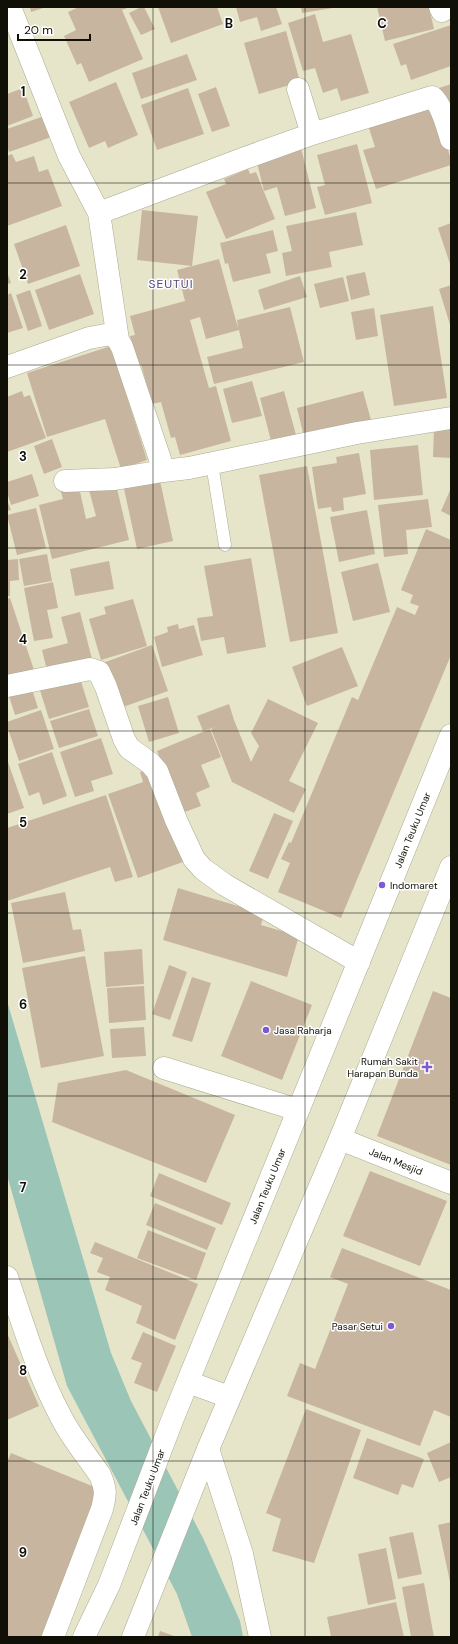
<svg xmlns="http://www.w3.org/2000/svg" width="458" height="1644" font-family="'DM Sans',sans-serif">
  <rect width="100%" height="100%" fill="#e6e5ca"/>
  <path fill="#9ac5b7" d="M7,1001L111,1353L131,1401L203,1538L240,1621L243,1637H192L177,1594L67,1386L7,1175Z"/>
  <path fill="#c8b5a0" d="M30,7H46L31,12Z
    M79,7H130L122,10L143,59L89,82L81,63L77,65L64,36L76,30L68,12Z
    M141,7H144L155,29L141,35L129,13Z
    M158,7H217L223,24L171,43Z
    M236,7H276L282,24L261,31L257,17L240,22Z
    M301,7H333V8L302,13Z
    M377,7H429L434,29L385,41Z
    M315,14L323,42L351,34L369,93L341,101L337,88L323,93L315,68L303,71L288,23Z
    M451,25V66L411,80L406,64L401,66L393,44Z
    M286,31L300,82L259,94L244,43Z
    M187,54L197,80L141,99L132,73Z
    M116,82L138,135L108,148L105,141L89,148L69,102Z
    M451,84V119L439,88Z
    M216,87L230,126L212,132L198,94Z
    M23,88L33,116L7,126V94Z
    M188,88L204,134L157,150L141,105Z
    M432,101L451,159V165L376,189L363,150L375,147L367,122Z
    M50,114L57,135L9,152L7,146V129Z
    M357,144L372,203L325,215L317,187L325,185L317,155Z
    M301,148L316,208L285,216L277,187L264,191L256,159Z
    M12,154L16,162L34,156L39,172L48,169L62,206L7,226V156Z
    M248,169L250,174L256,172L275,219L226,239L206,192L226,184L224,179Z
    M142,210L198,216L192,266L137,260Z
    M356,212L363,245L329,252L332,267L286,276L282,253L292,251L286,226Z
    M451,223V267L438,228Z
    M66,225L80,266L28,284L14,244Z
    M273,230L278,251L266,254L271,273L233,282L228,263L225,264L220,243Z
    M219,259L238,328L237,320L290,307L304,362L214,384L207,357L243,348L239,330L206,339L200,317L190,320L209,388L216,386L231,441L180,455L175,437L171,438L161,402L152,404L141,364L138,365L130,336L135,335L130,316L185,301L177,270Z
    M7,272L11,283L7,284Z
    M365,272L370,295L351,300L346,276Z
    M80,274L94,314L49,330L35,290Z
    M300,276L307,297L264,310L258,290Z
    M343,277L349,301L320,308L314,284Z
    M451,285V328L439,289Z
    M30,290L42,326L28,331L16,295Z
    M11,293L23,328L7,333V295Z
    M433,306L447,398L394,406L380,315Z
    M374,308L378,336L356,340L351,312Z
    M111,346L147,460L121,469L105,419L47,437L27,373Z
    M252,381L262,416L232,423L223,389Z
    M22,391L24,397L30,395L46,438L7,452V397Z
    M284,391L296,435L271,441L260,398Z
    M363,391L371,420L304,437L297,408Z
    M434,428L451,429V458L433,457Z
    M52,439L62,467L44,474L34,446Z
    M418,445L423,495L374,500L370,450Z
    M359,453L366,494L343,498L344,510L332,512L331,507L318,509L312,467L337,463L336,457Z
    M307,466L338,633L290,642L259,475Z
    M32,474L39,496L11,505L7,492V482Z
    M159,476L173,541L137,549L123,484Z
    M116,484L129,540L52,559L39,505L63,499L61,492L79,487L86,519L96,516L89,490Z
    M451,488V516L441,511Z
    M428,499L432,527L406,530L408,554L384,557L378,505Z
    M7,500L11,510L7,511Z
    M36,508L46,548L17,555L7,515Z
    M367,510L375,554L339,562L330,517Z
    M426,529L451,540V655L341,918L278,892L290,863L281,859L289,842L291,843L352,697L358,700L397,607L415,615L419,606L410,603L413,595L401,590Z
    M47,554L52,581L24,586L19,559Z
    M251,558L266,647L227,654L224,637L201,641L197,618L213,616L204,566Z
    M18,559L19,580L10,581V596H7V560Z
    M109,561L114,589L75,596L70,569Z
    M378,563L390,612L353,621L341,572Z
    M53,582L58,608L47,610L53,638L34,641L24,588Z
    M10,598L35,673L7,682V599Z
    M133,599L147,646L101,660L89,619L106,614L104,607Z
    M80,612L93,663L48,674L42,650L68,643L61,617Z
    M178,624L179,629L194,625L203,655L162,667L154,637L168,632L167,627Z
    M152,645L168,691L123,707L100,664Z
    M342,647L358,686L307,706L292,667Z
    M79,675L89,707L49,719L39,687Z
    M31,686L38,708L15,715L8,693Z
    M168,697L179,733L149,742L138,706Z
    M268,699L318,723L289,781L306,789L294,813L232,782L211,729L215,727L203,731L197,716L229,704L234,720L251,762L259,746L251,733Z
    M89,709L98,736L59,748L50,721Z
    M41,710L54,749L19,761L7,726V722Z
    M210,729L221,757L201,765L210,787L196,793L201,806L182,813L157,751Z
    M101,738L113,774L91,781L94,791L75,797L60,752Z
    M52,752L67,796L43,805L39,792L29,796L18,764Z
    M7,762H8L24,808L7,814Z
    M151,768L183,862L138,878L108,794L143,782L140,772Z
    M106,795L133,877L115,882L110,867L7,901V828Z
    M274,813L293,821L268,879L249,871Z
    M178,888L264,914L261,925L299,936L287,977L163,940Z
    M65,892L73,930L81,929L85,951L23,963L11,903Z
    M142,949L144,984L106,987L104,952Z
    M85,956L104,1056L41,1068L22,968Z
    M169,965L187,972L170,1020L152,1014Z
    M192,977L211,983L192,1042L172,1036Z
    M251,981L312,1005L282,1080L221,1056Z
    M144,986L146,1020L109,1023L107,988Z
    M433,991L451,998V1165L377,1136Z
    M144,1027L146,1056L112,1058L110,1029Z
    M126,1070L235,1115L206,1183L52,1122L58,1083Z
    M370,1171L447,1201L420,1266L343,1236Z
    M159,1173L231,1203L222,1225L150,1196Z
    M155,1203L216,1228L207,1250L146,1225Z
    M148,1230L206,1253L196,1280L137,1258Z
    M95,1242L198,1284L175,1340L136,1323L142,1306L105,1290L110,1277L97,1272L103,1258L90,1253Z
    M342,1248L451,1290V1417L434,1410L420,1446L287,1396L300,1363L315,1369L348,1284L330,1277Z
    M143,1332L176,1346L157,1392L134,1383L142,1363L131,1359Z
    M7,1333L39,1406L7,1420Z
    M306,1409L361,1430L314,1563L272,1551L281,1519L266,1513Z
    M367,1438L424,1459L413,1488L402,1484L398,1495L353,1478Z
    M451,1442V1477L439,1482L427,1453Z
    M11,1453L102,1490L41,1637H7V1462Z
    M451,1522V1582H450L438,1525Z
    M413,1532L422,1574L398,1579L389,1537Z
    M386,1548L396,1599L368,1605L358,1554Z
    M424,1583L434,1637H411L402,1587Z
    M396,1602L404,1637H331L327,1617Z
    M160,1631L177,1637H158Z"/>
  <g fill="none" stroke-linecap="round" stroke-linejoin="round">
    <g stroke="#abaa90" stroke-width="13">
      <path id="service" d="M212,464L225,545"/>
    </g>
    <g stroke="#abaa90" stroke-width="23">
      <path id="minor" d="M10,7L69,156L99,213L118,340
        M440,7L442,11
        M298,89L312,134L432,97C441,103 448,129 451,139
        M99,213L245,158L312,134
        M7,367L89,338L111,334L118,340L122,347L160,459L163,471L189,468L357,433L451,418
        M65,481L115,479L163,471
        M7,686L90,669L99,672L106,687L124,739L129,748L150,763L157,771L176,820L194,859L203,869L225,885L359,962
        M164,1068L298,1110
        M340,1139L451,1183
        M7,1277C23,1324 37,1372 61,1417C71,1437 87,1456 100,1475C106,1489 106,1494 102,1509L53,1637
        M208,1449L242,1554L260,1637"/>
    </g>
    <g stroke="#abaa90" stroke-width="23">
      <path id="trunk" d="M188,1382L229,1397
        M84,1637L109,1585L173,1418L451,735
        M133,1637L208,1449L340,1139L451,867"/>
    </g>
    <use href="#service" stroke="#fff" stroke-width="12"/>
    <use href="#minor" stroke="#fff" stroke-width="22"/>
    <use href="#trunk" stroke="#fff" stroke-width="22"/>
  </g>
  <path fill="none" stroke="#101007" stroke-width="1" stroke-opacity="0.55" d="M153,7V1637M305,7V1637M7,183H451M7,365H451M7,548H451M7,731H451M7,913H451M7,1096H451M7,1279H451M7,1461H451"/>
  <g fill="#7c5ad4" stroke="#fff" stroke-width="1.5">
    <circle cx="382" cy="885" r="4"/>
    <circle cx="266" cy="1030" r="4"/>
    <path d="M425 1061h4v4h4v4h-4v4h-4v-4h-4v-4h4z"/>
    <circle cx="391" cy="1326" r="4"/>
  </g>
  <g text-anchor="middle" stroke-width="3" stroke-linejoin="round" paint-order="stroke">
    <g font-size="10" fill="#101007" stroke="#fff">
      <text transform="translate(412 830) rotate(-68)" y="4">Jalan Teuku Umar</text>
      <text transform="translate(396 1161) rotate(22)" y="4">Jalan Mesjid</text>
      <text transform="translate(267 1186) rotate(-68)" y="4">Jalan Teuku Umar</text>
      <text transform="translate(147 1487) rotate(-69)" y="4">Jalan Teuku Umar</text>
    </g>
    <g font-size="10" fill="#101007" stroke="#fff" text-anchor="start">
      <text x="390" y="889">Indomaret</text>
      <text x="274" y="1034">Jasa Raharja</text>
      <text x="418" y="1065" text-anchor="end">Rumah Sakit<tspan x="418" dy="12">Harapan Bunda</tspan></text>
      <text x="383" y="1330" text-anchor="end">Pasar Setui</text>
    </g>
    <g font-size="12" letter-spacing="1" fill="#514381" stroke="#fff">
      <text x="171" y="288">SEUTUI</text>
    </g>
  </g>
  <g font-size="13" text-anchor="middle" font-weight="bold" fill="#101007" stroke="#fff" stroke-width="3" stroke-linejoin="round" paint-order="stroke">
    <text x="229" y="28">B</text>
    <text x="382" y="28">C</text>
    <text x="23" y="96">1</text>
    <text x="23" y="279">2</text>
    <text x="23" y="461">3</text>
    <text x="23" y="644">4</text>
    <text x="23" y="827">5</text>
    <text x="23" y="1009">6</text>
    <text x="23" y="1192">7</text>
    <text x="23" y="1375">8</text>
    <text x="23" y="1557">9</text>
  </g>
  <rect width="458" height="1644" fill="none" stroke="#101007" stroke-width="16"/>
  <path d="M18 34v6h72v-6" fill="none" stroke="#101007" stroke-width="2"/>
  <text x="24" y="34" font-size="12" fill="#101007" stroke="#ffffff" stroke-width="3" paint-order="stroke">20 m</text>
</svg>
